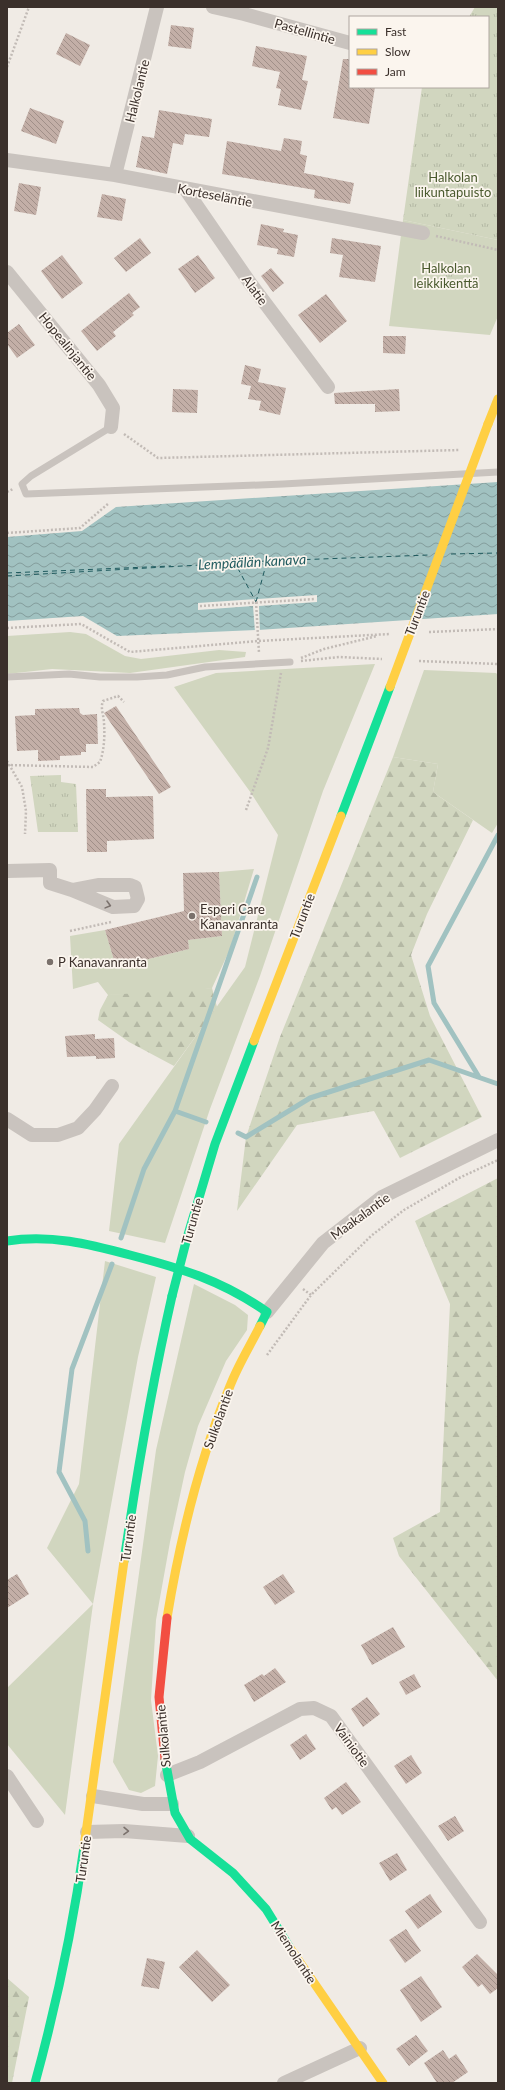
<svg xmlns="http://www.w3.org/2000/svg" width="505" height="2090" font-family="Lato,sans-serif">
  <defs>
    <pattern id="forest-firs" width="22" height="20" patternUnits="userSpaceOnUse"><rect width="22" height="20" fill="#d1d6bf"/><path d="M5 1l3.5 6h-7zM16 11l3.5 6h-7z" fill="#b4b8a4"/></pattern>
    <pattern id="park-tufts" width="24" height="20" patternUnits="userSpaceOnUse"><rect width="24" height="20" fill="#d1d6bf"/><path d="M3 7l-1-3M5 7V3M7 7l1-3M15 17l-1-3M17 17v-4M19 17l1-3" fill="none" stroke="#b4b8a4"/></pattern>
    <pattern id="water-waves" width="16" height="10" patternUnits="userSpaceOnUse"><rect width="16" height="10" fill="#a1c2c1"/><path d="M0 5q4-4 8 0t8 0" fill="none" stroke="#849e9d"/></pattern>
    <pattern id="building-back-hatch" width="6" height="6" patternUnits="userSpaceOnUse"><rect width="6" height="6" fill="#c3afa7"/><path d="M-1 5l2 2M0 0l6 6M5-1l2 2" fill="none" stroke="#a08f88"/></pattern>
  </defs>
  <rect width="100%" height="100%" fill="#f0ebe5"/>
  <path fill="#d1d6bf" d="M403,220L498,240V316L490,335L389,326Z
    M70,632L86,634L125,656L141,659L219,650L246,652L245,657L130,673L52,669L7,674V636Z
    M375,664L323,791L260,976L210,1109L165,1243L109,1231L119,1144L245,967L278,835L251,793L174,687L216,673Z
    M424,670L496,673L498,675V823L492,833L433,792L438,764L393,757Z
    M254,869L230,949L212,988L170,994L108,995L98,982L73,989L70,936L105,930L116,967L189,949L188,940L222,936L219,872Z
    M105,1261L156,1277L138,1357L93,1604L65,1815L7,1744V1688L93,1604L47,1548L79,1484Z
    M194,1284L235,1305L248,1315L247,1330L226,1361L198,1426L185,1472L170,1542L156,1620L151,1700L158,1756L155,1786L141,1793L129,1790L113,1762L156,1450Z"/>
  <path fill="url(#forest-firs)" d="M393,757L438,764L433,792L473,820L427,914L411,955L430,1016L482,1117L400,1158L374,1111L297,1125L237,1211L246,1137L280,1037Z
    M212,988L217,1007L174,1066L129,1042L98,1020L100,1010L108,995Z
    M498,1178V1681L399,1556L393,1538L440,1512L450,1304L415,1221Z
    M7,1978L29,1997L12,2083H7Z"/>
  <path fill="url(#park-tufts)" d="M475,7H498V240L403,220L422,87H488V17H469Z
    M435,259L463,265L457,292L429,286Z
    M61,775V782L76,784L78,832H38L30,776Z"/>
  <path fill="url(#water-waves)" d="M498,482V614L258,630L117,636L83,616L7,621V537L82,531L116,507Z"/>
  <path fill="#f0ebe5" d="M317,595V602L259,606L260,632H255L253,606L198,610V603Z"/>
  <g fill="none" stroke-linecap="round" stroke-linejoin="round">
    <path stroke="#a1c2c1" stroke-width="5" d="M479,1077L434,1003L428,966L498,835
      M206,1122L175,1111L257,877
      M238,1133L246,1137L310,1098L429,1060L498,1084
      M121,1238L144,1169L175,1111
      M88,1551L85,1521L59,1472L72,1369L112,1264"/>
    <path stroke="#1f5a5e" stroke-width="1" stroke-dasharray="5 4" stroke-linecap="butt" d="M451,554L498,553
      M235,563L266,561
      M7,573L171,566
      M7,576L235,563L256,602
      M256,602L267,561L429,555"/>
  </g>
  <path fill="url(#building-back-hatch)" d="M171,25L194,28L191,49L168,46Z
    M66,33L90,45L80,66L56,54Z
    M256,46L307,56L302,80L308,81L301,110L278,105L281,89L276,88L280,72L252,66Z
    M343,59H350V87H375L369,124L333,118Z
    M30,108L64,121L56,144L21,131Z
    M159,110L212,119L209,137L185,134L183,145L173,143L167,174L136,167L142,136L154,138Z
    M284,138L302,141L300,154L307,156L304,173L354,183L350,204L314,198L315,190L222,174L227,141L281,151Z
    M19,183L41,187L36,215L14,211Z
    M102,194L126,199L122,221L97,217Z
    M261,224L284,229L283,232L298,235L294,257L277,254L278,249L257,245Z
    M140,238L151,253L126,272L114,258Z
    M332,238L381,246L375,282L339,277L343,255L330,253Z
    M62,255L83,283L62,299L41,271Z
    M198,255L215,278L195,293L178,269Z
    M271,268L284,283L273,292L261,276Z
    M129,293L140,307L132,313L134,315L113,332L116,336L97,351L81,331Z
    M326,294L347,321L320,343L298,315Z
    M19,324L35,345L17,358L7,344V333Z
    M383,336H406L405,354L383,353Z
    M245,365L261,369L258,382L286,388L280,415L259,410L261,401L248,399L251,386L241,384Z
    M173,389L198,390L197,413L172,412Z
    M399,389L400,411L375,412V404H335L334,393Z
    M116,706L171,787L159,794L104,713Z
    M79,708L80,713L83,715L97,714L98,744H86V752H81V755L60,756V760L38,761V750L17,751L15,716L35,715V709Z
    M86,789H106V797L153,796L154,839L107,841V852H87Z
    M219,872L222,936L188,940L189,949L116,967L105,930L184,911L183,873Z
    M95,1034V1039L114,1038L115,1058L96,1059V1056L67,1057L65,1036Z
    M17,1574L29,1594L7,1608V1580Z
    M283,1574L295,1592L275,1605L263,1587Z
    M393,1627L405,1647L372,1665L361,1645Z
    M275,1668L286,1682L254,1702L244,1685L262,1674L264,1676Z
    M414,1674L421,1687L406,1695L399,1682Z
    M367,1697L380,1714L363,1727L351,1709Z
    M306,1734L316,1749L300,1760L290,1745Z
    M411,1755L422,1773L406,1784L394,1766Z
    M346,1782L361,1802L342,1815L336,1807L332,1810L324,1798Z
    M455,1816L464,1831L448,1841L438,1826Z
    M397,1853L407,1870L390,1881L379,1863Z
    M430,1894L442,1912L418,1929L405,1911Z
    M406,1929L421,1951L405,1963L389,1940Z
    M197,1950L230,1985L212,2002L179,1967Z
    M477,1954L498,1975V1988L490,1994L482,1984L478,1987L462,1967Z
    M147,1958L165,1962L159,1989L141,1986Z
    M421,1976L442,2007L421,2022L400,1990Z
    M416,2035L428,2051L409,2066L396,2049Z
    M443,2050L449,2059L456,2054L468,2072L452,2083H437L424,2063Z"/>
  <g fill="none" stroke-linecap="round" stroke-linejoin="round">
    <path stroke="#c2bbb6" stroke-width="2.5" stroke-dasharray="2 2" stroke-linecap="butt" d="M7,67L29,7
      M436,236L498,250
      M124,434L158,458L459,450
      M7,492L13,489
      M7,533L80,528L109,503
      M256,602L259,653
      M200,606L315,599
      M7,628L81,624L130,652L258,641L390,634
      M429,632L498,629
      M301,658L324,649L377,636
      M301,661L339,657L382,659
      M419,661L498,664
      M7,761L22,787L26,811L25,834
      M7,765L93,767L100,762C104,750 105,737 104,723C104,716 100,708 103,701L118,696L124,702
      M246,810L268,748L281,673
      M70,931L111,922
      M303,1289L311,1295
      M267,1355L311,1295L371,1236L404,1210L459,1178L498,1160"/>
    <path stroke="#c9c3be" stroke-width="7" d="M111,427L31,476L22,484L26,494L283,484L498,472
      M7,677L69,674L100,677H137L167,675L205,667L290,662"/>
    <path stroke="#c9c3be" stroke-width="14" d="M213,7L244,14L350,43
      M7,160L115,175L423,233
      M115,175L157,7
      M186,190L250,283L328,387
      M7,272L99,385L113,408L111,427
      M7,871L50,870V883L72,890L113,907L134,906L138,899L135,887L130,885H98L72,890
      M7,1119L32,1135H58L78,1128L95,1110L112,1086
      M267,1312L323,1243L382,1197L498,1140
      M167,1775L200,1762L300,1709L314,1708L331,1716L480,1922
      M7,1776L37,1821
      M93,1796L143,1804H172
      M87,1832L124,1831L188,1836
      M284,2083L360,2048"/>
    <path stroke="#16e098" stroke-width="9" d="M341,816L390,687
      M187,1238L215,1144L254,1041
      M7,1241C50,1234 89,1244 130,1255C183,1269 221,1280 267,1312L260,1326
      M124,1561C137,1472 152,1384 172,1296
      M165,1759L175,1813L190,1839L233,1873L266,1909L290,1948
      M35,2083C56,2006 73,1927 84,1847"/>
    <path stroke="#ffcf43" stroke-width="9" d="M488,424L498,399
      M254,1041L341,816
      M167,1618C180,1539 199,1460 230,1386C238,1365 250,1346 260,1326
      M84,1847L124,1561
      M290,1948L383,2083"/>
    <path stroke="#f24e42" stroke-width="9" d="M165,1759L159,1697L167,1618"/>
    <path stroke="#16e098" stroke-width="9" d="M172,1296L187,1238"/>
    <path stroke="#ffcf43" stroke-width="9" d="M390,687L488,424"/>
  </g>
  <defs><path id="oneway-chevron" d="M-2-3.5L2.5 0L-2 3.5" fill="none" stroke-width="1.6" stroke-linecap="round" stroke-linejoin="round"/></defs>
  <g stroke="#7b726d">
    <use href="#oneway-chevron" transform="translate(108 905) rotate(15)"/>
    <use href="#oneway-chevron" transform="translate(126 1831) rotate(1)"/>
  </g>
  <g fill="#7a716c" stroke="#fbf5ee" stroke-width="1.5">
    <circle cx="192" cy="916" r="4"/>
    <circle cx="50" cy="962" r="4"/>
  </g>
  <g text-anchor="middle" stroke-width="3.5" stroke-linejoin="round" paint-order="stroke">
    <g font-size="13" fill="#3b302b" stroke="#fbf5ee">
      <text transform="translate(305 31) rotate(16)" y="5">Pastellintie</text>
      <text transform="translate(137 91) rotate(-76)" y="5">Halkolantie</text>
      <text transform="translate(215 195) rotate(11)" y="5">Korteseläntie</text>
      <text transform="translate(255 290) rotate(54)" y="5">Alatie</text>
      <text transform="translate(68 346) rotate(51)" y="5">Hopealinjantie</text>
      <text transform="translate(417 613) rotate(-69)" y="5">Turuntie</text>
      <text transform="translate(302 916) rotate(-69)" y="5">Turuntie</text>
      <text transform="translate(360 1216) rotate(-36)" y="5">Maakalantie</text>
      <text transform="translate(192 1221) rotate(-74)" y="5">Turuntie</text>
      <text transform="translate(218 1419) rotate(-70)" y="5">Sulkolantie</text>
      <text transform="translate(128 1538) rotate(-82)" y="5">Turuntie</text>
      <text transform="translate(163 1736) rotate(-95)" y="5">Sulkolantie</text>
      <text transform="translate(352 1745) rotate(54)" y="5">Vainiotie</text>
      <text transform="translate(83 1859) rotate(-82)" y="5">Turuntie</text>
      <text transform="translate(294 1952) rotate(57)" y="5">Miemolantie</text>
    </g>
    <g font-size="13" fill="#4a5a2e" stroke="#fbf5ee">
      <text x="453" y="182">Halkolan<tspan x="453" dy="15">liikuntapuisto</tspan></text>
      <text x="446" y="273">Halkolan<tspan x="446" dy="15">leikkikenttä</tspan></text>
    </g>
    <g font-size="13" fill="#3b302b" stroke="#fbf5ee" text-anchor="start">
      <text x="200" y="914">Esperi Care<tspan x="200" dy="15">Kanavanranta</tspan></text>
      <text x="58" y="967">P Kanavanranta</text>
    </g>
    <g font-size="14" font-style="italic" fill="#1f5a5e" stroke="#fbf5ee">
      <text transform="translate(252 562) rotate(-3)" y="5">Lempäälän kanava</text>
    </g>
  </g>
  <rect width="505" height="2090" fill="none" stroke="#3b302b" stroke-width="16"/>
  <rect x="349" y="16" width="140" height="72" fill="#fbf5ee" stroke="#aea6a0"/>
  <rect x="357" y="29" width="20" height="6" fill="#16e098" stroke="#aea6a0"/>
  <text x="385" y="36" font-size="12" fill="#3b302b">Fast</text>
  <rect x="357" y="49" width="20" height="6" fill="#ffcf43" stroke="#aea6a0"/>
  <text x="385" y="56" font-size="12" fill="#3b302b">Slow</text>
  <rect x="357" y="69" width="20" height="6" fill="#f24e42" stroke="#aea6a0"/>
  <text x="385" y="76" font-size="12" fill="#3b302b">Jam</text>
</svg>
